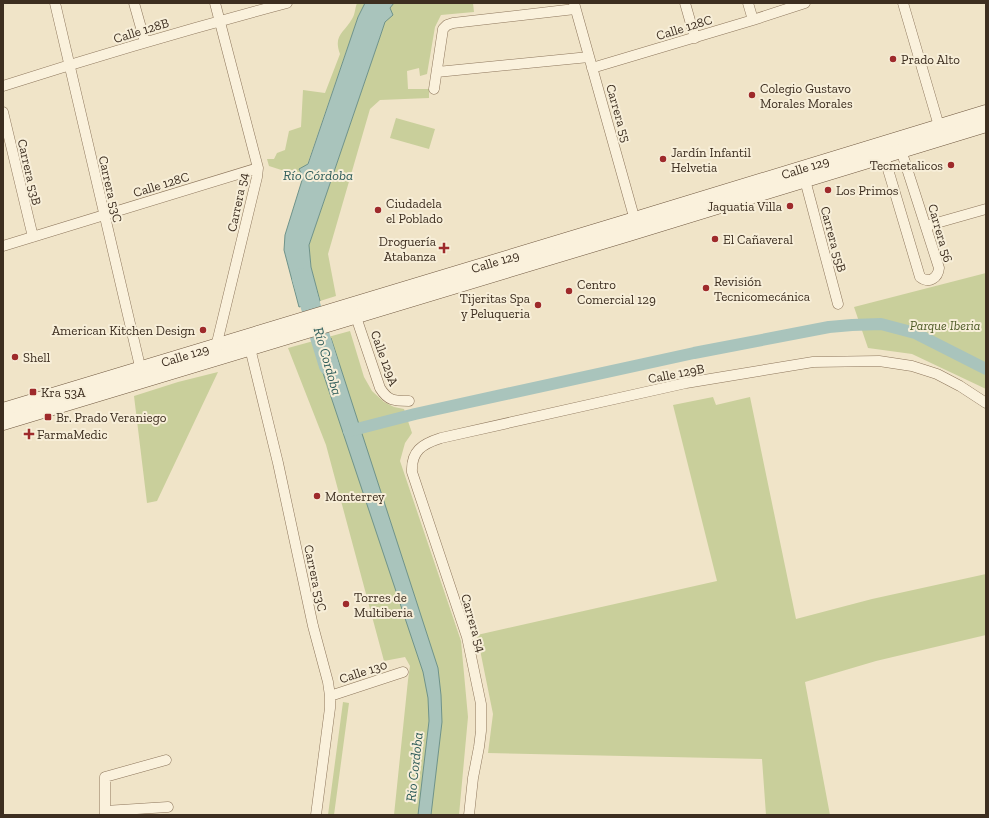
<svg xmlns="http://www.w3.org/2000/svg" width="989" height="818" font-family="'Zilla Slab',serif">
  <rect width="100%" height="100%" fill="#f0e4c8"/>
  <path fill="#c9cf9b" d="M357,3H365L358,17L303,177L269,166L267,159H274L277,153L285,150L289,131L301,127L303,90L325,93L340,54C333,35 344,33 352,19C355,15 355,8 357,3Z
    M394,3H473L474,12L441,15L435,27L427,74L420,76L419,68L407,71L408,89H429V98L380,100L370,109L328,254L336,296L320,301L311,267L309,245L380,37C384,26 386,12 394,3Z
    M396,118L435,129L429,149L390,138Z
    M986,273V389L912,354L868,348L854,307Z
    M350,331L364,377L372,391L384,402L394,407L404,409L412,433L405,443L400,461L461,641L468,717L459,815H394L408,680L410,666L405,657L384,661L326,445L288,348Z
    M218,372L157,501L147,503L134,396L178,382Z
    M713,397L716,405L750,397L796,619L872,599L986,574V635L876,661L805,682L830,815H766L762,759L488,753L493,714L477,635L717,581L673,405Z
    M343,702L349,703L334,815H328Z"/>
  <path fill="#a9c4bc" stroke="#6f938a" d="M365,3H394L390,8L393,15L385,22L380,37L309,245L311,267L320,301L299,307L284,250L285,235L303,177L299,169L308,164L358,17Z
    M331,338L438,668L441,695L442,722L431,815H418L429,721L428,698L423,672L313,343Z"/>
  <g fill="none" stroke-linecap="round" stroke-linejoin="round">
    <path stroke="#a9c4bc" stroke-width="12" d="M349,431L415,414L694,353L829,327L852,325L881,324L915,333L986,369"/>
    <path stroke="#a9c4bc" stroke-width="20" d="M302,278L329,366"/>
    <g stroke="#8d765c" stroke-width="11">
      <path id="minor" d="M55,3L142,375
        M134,3L145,42
        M574,3L636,224
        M685,3L695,38
        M748,3L753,20
        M903,3L939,126
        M592,68L753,20L805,3
        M437,72L589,57
        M3,86C97,56 192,28 287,3
        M434,89L443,29L447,25L453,23L575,9
        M3,112L33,237
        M884,156L920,277C929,284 938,278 939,268L901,150
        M805,180L838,304
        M926,226L986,209
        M3,246L258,168
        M354,311L380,388C388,401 394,401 409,401
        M250,348L278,463L313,626L328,682L330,696V708L316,815
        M215,351L257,177L258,168L215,3
        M330,696L403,672
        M105,811L168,807
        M105,815V777L166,760
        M469,815L473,778L479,747L481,731V704L467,637L412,472C411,451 422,444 441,438L686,383L813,362L879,361L912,366L937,374L960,386L986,403"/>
    </g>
    <g stroke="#6f573f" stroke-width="15">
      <g id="secondary">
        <path id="s1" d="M3,410L635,219L986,112"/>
        <path d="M3,423L629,234L986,125"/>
      </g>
    </g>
    <use href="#minor" stroke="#faf1dc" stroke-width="10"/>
    <use href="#secondary" stroke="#faf1dc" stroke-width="14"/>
  </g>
  <g fill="#9e2a2b" stroke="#f7eed8" stroke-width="1.5">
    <circle cx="893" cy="59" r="4"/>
    <circle cx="752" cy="95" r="4"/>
    <circle cx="663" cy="159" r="4"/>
    <circle cx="951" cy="165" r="4"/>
    <circle cx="828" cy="190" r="4"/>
    <circle cx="790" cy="206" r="4"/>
    <circle cx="378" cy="210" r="4"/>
    <circle cx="715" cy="239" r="4"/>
    <path d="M442 242h4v4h4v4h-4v4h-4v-4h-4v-4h4z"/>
    <circle cx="706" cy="288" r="4"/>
    <circle cx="569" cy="291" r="4"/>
    <circle cx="538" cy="305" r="4"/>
    <circle cx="203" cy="330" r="4"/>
    <circle cx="15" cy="357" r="4"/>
    <rect x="29" y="388" width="8" height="8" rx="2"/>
    <rect x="44" y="413" width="8" height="8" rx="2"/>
    <path d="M27 428h4v4h4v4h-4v4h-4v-4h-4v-4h4z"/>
    <circle cx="317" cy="496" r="4"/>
    <circle cx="346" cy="604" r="4"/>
  </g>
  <g text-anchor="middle" stroke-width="4" stroke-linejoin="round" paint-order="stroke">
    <g font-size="13" fill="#3d2e20" stroke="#f7eed8">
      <text transform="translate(684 27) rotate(-17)" y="5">Calle 128C</text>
      <text transform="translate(141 30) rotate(-17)" y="5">Calle 128B</text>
      <text transform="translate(619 113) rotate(74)" y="5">Carrera 55</text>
      <text dy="5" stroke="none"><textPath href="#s1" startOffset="838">Calle 129</textPath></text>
      <text transform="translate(30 172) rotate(77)" y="5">Carrera 53B</text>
      <text transform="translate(161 184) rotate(-17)" y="5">Calle 128C</text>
      <text transform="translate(111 189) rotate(77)" y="5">Carrera 53C</text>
      <text transform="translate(237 202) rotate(-78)" y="5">Carrera 54</text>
      <text transform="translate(941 233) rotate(74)" y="5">Carrera 56</text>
      <text transform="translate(834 239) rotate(75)" y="5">Carrera 55B</text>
      <text dy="5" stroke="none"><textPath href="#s1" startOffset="514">Calle 129</textPath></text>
      <text dy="5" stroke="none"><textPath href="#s1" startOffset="190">Calle 129</textPath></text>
      <text transform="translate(385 358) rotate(70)" y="5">Calle 129A</text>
      <text transform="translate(676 373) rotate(-11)" y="5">Calle 129B</text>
      <text transform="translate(316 578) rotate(78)" y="5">Carrera 53C</text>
      <text transform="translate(474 623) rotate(74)" y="5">Carrera 54</text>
      <text transform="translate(363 671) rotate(-18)" y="5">Calle 130</text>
    </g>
    <g font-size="13" fill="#3d2e20" stroke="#f7eed8" text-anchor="start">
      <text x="901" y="64">Prado Alto</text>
      <text x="760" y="93">Colegio Gustavo<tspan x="760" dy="15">Morales Morales</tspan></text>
      <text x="671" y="157">Jardín Infantil<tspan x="671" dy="15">Helvetia</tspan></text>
      <text x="943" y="170" text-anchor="end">Tecmetalicos</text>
      <text x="836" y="195">Los Primos</text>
      <text x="386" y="208">Ciudadela<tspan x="386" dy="15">el Poblado</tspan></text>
      <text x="782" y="211" text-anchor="end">Jaquatia Villa</text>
      <text x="723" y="244">El Cañaveral</text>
      <text x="436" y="246" text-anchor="end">Droguería<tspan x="436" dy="15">Atabanza</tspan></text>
      <text x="714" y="286">Revisión<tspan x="714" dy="15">Tecnicomecánica</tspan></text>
      <text x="577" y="289">Centro<tspan x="577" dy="15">Comercial 129</tspan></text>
      <text x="530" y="303" text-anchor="end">Tijeritas Spa<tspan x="530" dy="15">y Peluqueria</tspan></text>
      <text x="195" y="335" text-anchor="end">American Kitchen Design</text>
      <text x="23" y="362">Shell</text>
      <text x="41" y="397">Kra 53A</text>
      <text x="56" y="422">Br. Prado Veraniego</text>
      <text x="37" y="439">FarmaMedic</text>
      <text x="325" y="501">Monterrey</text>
      <text x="354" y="602">Torres de<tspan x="354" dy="15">Multiberia</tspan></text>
    </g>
    <g font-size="13" font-style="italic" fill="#4d5a26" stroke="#f7eed8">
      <text x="945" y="330">Parque Iberia</text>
    </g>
    <g font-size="14" font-style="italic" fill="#2f5d5a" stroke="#f7eed8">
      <text x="318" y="180">Río Córdoba</text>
      <text transform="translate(328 361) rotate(74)" y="5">Río Cordoba</text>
      <text transform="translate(414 767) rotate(-84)" y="5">Rio Cordoba</text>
    </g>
  </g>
  <rect width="989" height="818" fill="none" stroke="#3d2e20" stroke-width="8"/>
</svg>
